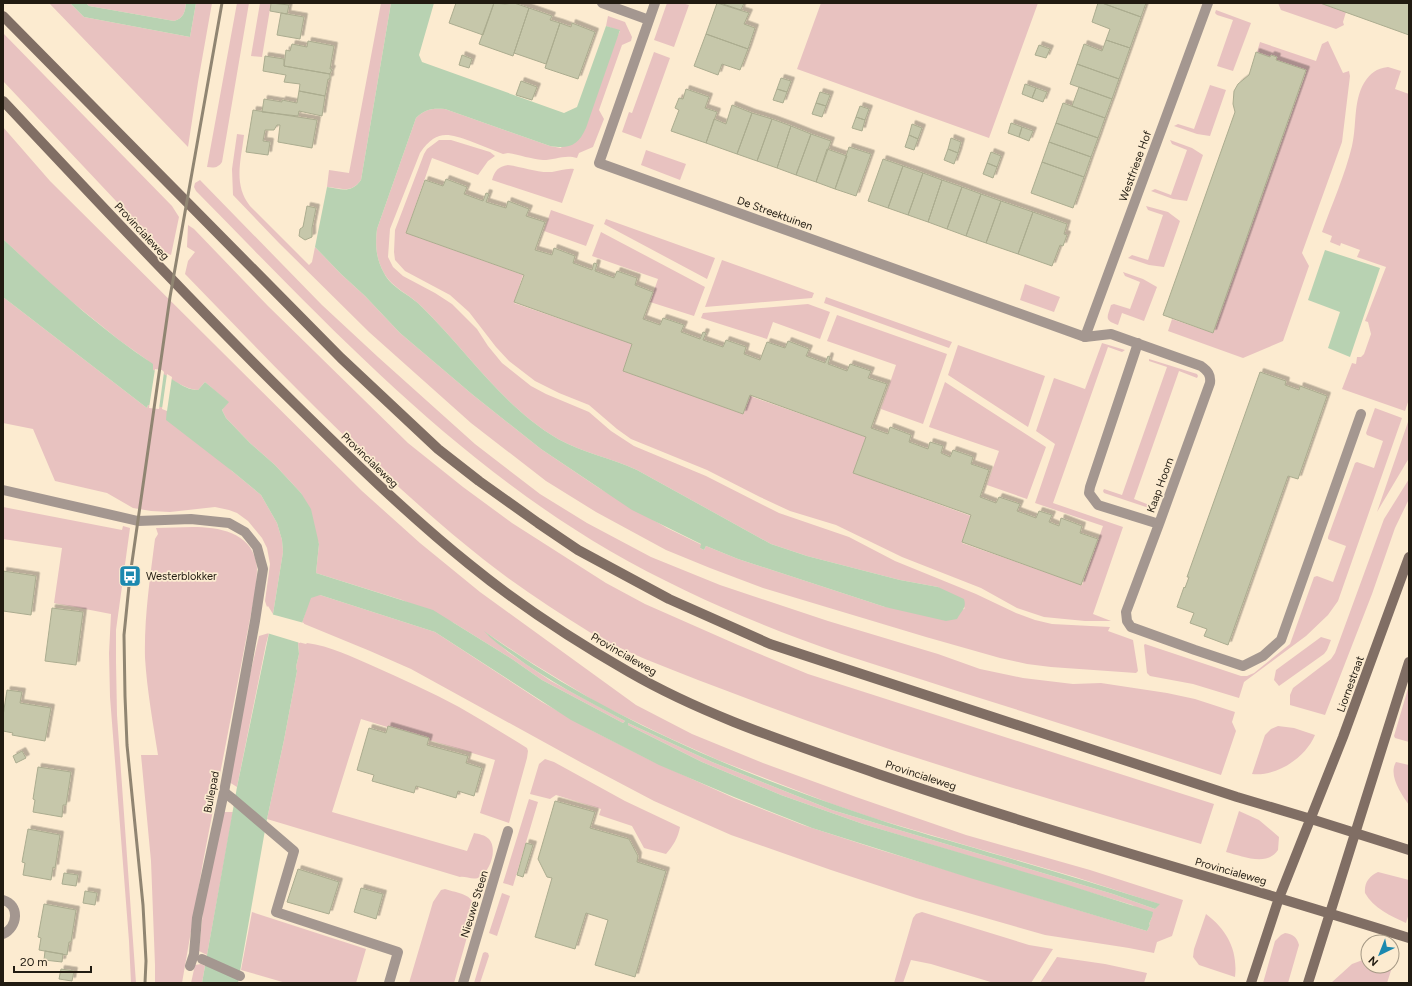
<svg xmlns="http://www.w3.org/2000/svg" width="1412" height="986" font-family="Figtree,sans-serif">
  <defs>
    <filter id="shadow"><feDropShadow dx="3.5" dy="-3.5" stdDeviation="0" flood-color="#0004"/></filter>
  </defs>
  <rect width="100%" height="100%" fill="#fcebd0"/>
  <path fill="#e8c2c0" d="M49,3H70L84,17L190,37L196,3H212L198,82L188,147Z
    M86,3H186C185,12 184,18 174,21L89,6Z
    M237,3H249L222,162C218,168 214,168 207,167Z
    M260,3H271L262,57L251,56Z
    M381,3H391L361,180C351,194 341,188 327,187L329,170L349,173Z
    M667,3H682L689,5L674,47L654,40Z
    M821,3H1038L989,138L797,69Z
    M1278,3H1320L1346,12L1343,22L1344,25L1336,29L1281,10Z
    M1216,10L1251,23L1233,71L1217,66L1233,20L1217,15L1215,13Z
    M608,16L625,22L632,37L631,41L622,45L599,110L604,119L593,147L579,153L577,158C565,154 555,160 543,160C531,159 520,155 508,153L503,154C492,150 481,145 470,141C447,133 436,130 420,153L390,229L388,257L393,267L403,276L435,293L452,304L477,329L488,346L502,363L531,386L546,394L589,412L611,431L634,446L706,476L779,513L849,537L895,561L976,594L1016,613L1035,620L1052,624L1110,627L1108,631L1133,640L1138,671L1136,673L1051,667L1027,664L1000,658L926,637L763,588L710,568L666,550L596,512L546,481L471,423L369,332L279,243L233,195L232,169L237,134L244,135C241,161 233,184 250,206L309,265L312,262L315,247L341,274L365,296L400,333L473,395L541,449L599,488L667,528L702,545L700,548L704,550L706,546L738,559L885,607L961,611L965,608L938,587L900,580L807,556L771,544L637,470C611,458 583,453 558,439C503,407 467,351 422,307C410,294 393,289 384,273C376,259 375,245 377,229L416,118C425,109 432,108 445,109L550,146L561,148L620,31L606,26Z
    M3,33L172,206L179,217L171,255L164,252L3,81Z
    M1328,41L1343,73L1349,71L1350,76L1342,142L1302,253L1309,266L1283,341L1243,358L1168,331L1172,319L1213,333L1306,72V70L1276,60L1277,57L1271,55L1270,58L1257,52L1260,42L1316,61L1322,44Z
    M654,52L670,58L641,139L622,132L629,112L632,113Z
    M1388,67L1401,71L1395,89L1409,94V399L1405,411L1342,389L1352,363L1356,364L1357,357H1361L1364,354L1371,334L1368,322L1365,321L1386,267L1357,257L1360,250L1341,243L1340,246L1330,242L1332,236L1322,232C1332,204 1345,175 1352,146C1357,125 1353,102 1364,83C1371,72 1376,69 1388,67Z
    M1210,85L1226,90L1210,136L1197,134L1174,126L1178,124L1194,129Z
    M3,127L50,181L362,491L420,543L480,592L636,705L692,734L763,763L856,797L966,835L1090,870L1183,900L1172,936L1157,942L1154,953L1129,948L1045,935L916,898L831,870L731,835L654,801L582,763L411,669L370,651L302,623L310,598L315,595H320L435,632L542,702L593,731L650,760L734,798L803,825L877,849L1147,931L1150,925L1149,924L1152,917L1132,905L863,824L781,795L702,762L628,725V723L712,762L832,810L1113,894L1155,909L1159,904L1075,877L876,819L832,804L718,760L669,738L601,705L527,660L485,632L508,652L551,681L625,721L623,723L542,680L512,659L454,623L402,600L316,573L319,544L301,493L275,465L250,443L226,418L222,410L228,402L205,382L198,390C184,390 168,375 153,370L147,360L119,340L56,289L3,239Z
    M439,140H451L490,152L495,156L488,161L478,175L432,158L406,233L523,275L514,303L633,344L623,371L743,414L750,396L866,437L853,473L971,516L962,543L1082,585L1103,526L1035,503L1055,444L1036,431L1054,378L1085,389L1102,343L1125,350L1122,352L1108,347L1053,503L1123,527L1093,614L1111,621H1085L1044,617L1017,608L981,588L902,557L836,525L790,511L760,497L707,470L631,439L617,429L589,405L559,393L535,381L509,361L496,347L469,312L450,295L405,271L395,260L394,252L395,230L424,154L427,149Z
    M1170,140L1192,148L1203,155L1187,201L1173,199L1151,191L1155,189L1171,195L1187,150L1172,144Z
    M646,150L686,164L680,180L641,165Z
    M508,165C523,167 537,173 552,172C560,171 566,168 574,169L562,203L492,180C495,170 498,167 508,165Z
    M200,180L322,305L378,357L475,444L540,494L587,523L651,557L720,585L828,621L938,654L980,669L1023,678L1073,684L1101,683L1167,693L1195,699L1235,712L1232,722L1236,731L1221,775C1131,746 1041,717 951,689C915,677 878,666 842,654C763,627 681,592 610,551C449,457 325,322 196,191L194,187L195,183Z
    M1146,206L1168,212L1180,221L1164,267L1149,265L1128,258L1132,255L1148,260L1163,215L1148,210Z
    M551,210L594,225L586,246L544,231Z
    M606,219L715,258L707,279L604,224Z
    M188,225L194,229L268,306L408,443L463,487L512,523L606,583L645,604L738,645L808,674L1214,804L1201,844C1050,799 898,756 751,700C716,687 680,673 645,659C627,651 608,643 591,633C554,610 517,586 483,559C376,474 280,372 185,274L188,261L195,252L187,247Z
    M601,232L705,287L694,316L650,302L658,279L592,256Z
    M722,260L814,293L812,298L705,307Z
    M1123,272L1143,279L1157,287L1144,321L1122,313L1118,325C1104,320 1107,318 1111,305L1114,304L1130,309L1140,282L1125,276Z
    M1025,284L1060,297L1054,312L1020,300Z
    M3,297L147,408L148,405L167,408L232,471L261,495L277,523L282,540L283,552L273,614L268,606L267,607L265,601L270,564L267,548L262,538L248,521L237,513L229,510L215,507L170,512L151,511L133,508L107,493L55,481L33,429L3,423Z
    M826,297L952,342L949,348L824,303Z
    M808,304L830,312L820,339L773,322L767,339L701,318L703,313Z
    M837,315L947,354L923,424L881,409L896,365L827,341Z
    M958,345L1045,376L1028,427L948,375Z
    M1149,359L1197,374L1198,376L1197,378L1179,371L1134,499L1152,506L1149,508L1104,493L1103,491L1104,489L1122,495L1167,367L1149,361Z
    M945,382L1046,447L1027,499L987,485L999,451L929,427Z
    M1375,408L1402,418L1338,601L1328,615L1306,636L1244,682L1239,698L1193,684L1150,676L1147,673L1144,645L1145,644L1241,676H1247L1254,673L1290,644L1314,577L1317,576L1333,582L1346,546L1330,540L1328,539V537L1355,463L1357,462L1374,468L1383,441L1367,435L1366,433Z
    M1409,419V458L1377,512Z
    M1409,479V499L1395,528L1372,594L1325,715L1290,705V695L1293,688L1331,659L1335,653L1384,519Z
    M3,507L122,530L123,526L130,528L116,630V662L117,715L136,983H131L129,941L110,697L109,653L111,614L54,603L62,548L3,539Z
    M192,527C221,527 254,533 257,568C257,576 256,585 255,593L203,862L182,983H155V965L151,861L141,755H158C153,723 147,690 145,658C144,618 150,578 155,539L158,534L156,528Z
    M269,633L266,644L237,787L229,782L249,679L259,636Z
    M1321,637L1331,640L1327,650L1324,654L1279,686L1274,680L1276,670Z
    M298,642L306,644L307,643C330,646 352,657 373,666C402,679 431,692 459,707C482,720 504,734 527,748L528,751L527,758L509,823L480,813L495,760L361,719L332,812L467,851L474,833C479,834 485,835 489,839C498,849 490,873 478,878C472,880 465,876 460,877L267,819L284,740L297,671L296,667L299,654Z
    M1409,685V742L1395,738L1394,736Z
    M1278,726L1294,728L1315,735C1306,757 1277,777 1252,774L1265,735L1271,729Z
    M545,759L554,762L625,801L680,827C678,838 673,846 666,854L644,848L632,826L599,815L601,809L556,795L550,799L530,794L539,764Z
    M1396,762L1409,765V805C1401,794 1388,775 1396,762Z
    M529,799L538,802L513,886L503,883Z
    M1239,811L1259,820L1279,837L1278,850C1267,867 1242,856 1226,852Z
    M224,812H233L207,955L199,951L203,910Z
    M1378,872L1409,880V913L1406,923C1391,916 1373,908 1365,893C1364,883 1369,876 1378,872Z
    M445,889C460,894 479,894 473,916L454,983H409L433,902L441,890Z
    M502,893L510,896L497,936L489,933Z
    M252,912L366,949L356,983H286L241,970Z
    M922,912L1029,945L1053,949L1031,983H994L931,964L911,960L903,983H894L913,918L916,914Z
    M1206,914C1227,930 1238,950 1235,977L1199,965L1193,957L1194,949Z
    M1285,933C1293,934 1297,937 1299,945L1288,983H1263L1275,941L1281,935Z
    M485,952L488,953L489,956L480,983H474L483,953Z
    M1397,952L1387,983H1331L1352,964L1368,958V966H1392V953Z
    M1057,957L1105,964L1147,973L1144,983H1040Z
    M201,964L205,966L202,983H191L195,965Z"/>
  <path fill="#b8d2b2" d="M70,3H86L89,6L174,21C184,18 185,12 186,3H196L190,37L84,17Z
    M391,3H434L419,55L422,62L564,113L577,107L606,26L620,30L586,128C578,146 569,149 550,146L445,109C432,108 425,109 416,118L377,229C375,245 376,259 384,273C392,289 410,294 422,307C467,351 503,407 558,439C583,453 611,458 637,470L771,544L807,556L900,580L938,587L964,599C967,608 961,611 957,619L946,621L885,607L738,559L706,546L704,550L700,548L701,544L632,510L541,449L473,395L400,333L365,296L341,274L315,247L327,187C341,189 351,194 361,180Z
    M3,239C51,284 99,328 153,364V370C169,373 181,390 198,390L205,382L229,402L222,410L226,418L250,443L275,465L301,493L311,509L319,544L316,573L433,610L512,659L542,680L623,723L625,721C586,700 548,681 513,655C503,648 492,640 484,631C601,716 737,773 874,818C912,831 952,841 991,853C1047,869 1103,886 1160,904L1155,909L1113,894L832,810L712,762L628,723V725L702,762L781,795L863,824L1065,884L1153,912L1152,917L1149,924L1150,925L1147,931L970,878L812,828L734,797L659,765L571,720L435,632L320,595L311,598L302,623L298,643L299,654L296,667L297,671L284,740L267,819L238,983H202L237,787L273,614L283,552L282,540L277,523L261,495L232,471L166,420L167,408L148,405L147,408L3,297Z
    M1325,250L1380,268L1350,357L1328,348L1340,312L1308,300Z"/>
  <path fill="#fcebd0" d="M155,369L162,370L164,372L159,409L149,408Z
    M167,374L172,377L167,411L162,409Z
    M271,614L304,623L300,643L267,633Z"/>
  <path fill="#c6c7aa" stroke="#abac8f" filter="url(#shadow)" d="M271,3L289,5L287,14L270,11Z
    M456,3H494L483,35L449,23Z
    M494,3L505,4L514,3L529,8L513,56L479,44Z
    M717,3L749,13L744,24L755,28L748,49L706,34Z
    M720,3H744L741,10Z
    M1098,3H1102L1141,17L1130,48L1106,40L1110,29L1092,22Z
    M1102,3H1146L1141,17Z
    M1320,3H1409V35Z
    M529,8L552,16L550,20L560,23L546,64L514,53Z
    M281,13L304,17L300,39L277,35Z
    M560,23L571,27L572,23L595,32L578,79L545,68Z
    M706,34L748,49L740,70L722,64L718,75L694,66Z
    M1106,40L1130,48L1119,79L1077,64L1084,44L1102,51Z
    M308,41L334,46L330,69H332L330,74L284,66L286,50L290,51L292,44L307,47Z
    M1039,45L1050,49L1046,58L1035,55Z
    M1256,52L1270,57L1271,55L1277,57L1276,60L1306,70L1213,333L1163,315L1235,112L1233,104L1234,91L1238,84L1249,75Z
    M462,55L472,59L469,68L459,65Z
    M265,56L284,59V66L330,74V79H328L325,96L299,91L300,84L284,82L286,75L263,71Z
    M1077,64L1119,79L1112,99L1070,84Z
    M781,78L791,81L787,92L777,89Z
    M521,81L537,87L532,100L516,95Z
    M1025,84L1036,88L1032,98L1022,94Z
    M1079,87L1112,99L1105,118L1072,106Z
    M1036,88L1047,92L1043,102L1032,98Z
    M686,89L709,97L705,108L717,112L706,143L671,131L679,110L675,108L679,98L683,99Z
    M777,89L787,92L783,103L773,100Z
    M299,91L325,96L322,116L299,111L298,116L262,112L264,99L282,102V100L297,103Z
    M820,92L830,95L826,106L816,103Z
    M816,103L826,106L822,117L812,114Z
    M1063,103L1105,118L1098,138L1056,123Z
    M732,105L752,113L737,154L706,143L714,119L726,124Z
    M860,106L869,109L865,120L856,117Z
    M253,110L317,120L312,148L278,142L280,125H277L274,130H265L263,141L270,142L268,155L246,152Z
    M752,113L772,119L757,161L737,154Z
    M856,117L865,120L862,131L852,128Z
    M772,119L791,126L777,168L757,161Z
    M1011,123L1022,127L1019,137L1008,133Z
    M1056,123L1098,138L1091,157L1049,142Z
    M912,124L922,128L918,139L909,135Z
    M791,126L811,134L796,175L777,168Z
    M1022,127L1033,131L1029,141L1019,137Z
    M811,134L831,141L816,182L796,175Z
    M909,135L918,139L914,150L905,147Z
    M951,138L961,142L958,153L948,149Z
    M1049,142L1091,157L1084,177L1042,162Z
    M849,147L871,154L856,196L835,189Z
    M827,149L847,156L835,189L816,182Z
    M948,149L958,153L954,164L944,160Z
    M991,152L1001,156L997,167L987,163Z
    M883,159L903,166L888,208L868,201Z
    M1042,162L1084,177L1073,208L1031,193Z
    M987,163L997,167L993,178L983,174Z
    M903,166L923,173L908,215L888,208Z
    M923,173L942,180L928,222L908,215Z
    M446,179L467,187L464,194L483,201L486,193L489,194L486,202L506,208L508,201L529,209L526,216L545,222L535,250L552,255L554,248L575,256L573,263L592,270L594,263L597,264L595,271L614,278L617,271L637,278L635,285L653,292L643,319L660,325L663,318L684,325L681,332L700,339L703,332L706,333L703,340L723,347L726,340L746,347L744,354L760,360L767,342L785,348L788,341L809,349L806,356L825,363L828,356L830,357L828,364L847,371L850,364L871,371L868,378L887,384L871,428L888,434L890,427L911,435L909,442L928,449L930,442L943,446L941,453L950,457L953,450L973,457L971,464L989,470L980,497L996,503L999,497L1020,504L1017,511L1036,518L1039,511L1052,515L1049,522L1059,526L1061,518L1082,526L1080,533L1098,539L1081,585L962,542L971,515L853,473L866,437L750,395L743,414L623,371L632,344L514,302L524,275L406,233L425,180L443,186Z
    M942,180L962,187L947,229L928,222Z
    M962,187L981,194L966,236L947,229Z
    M981,194L1001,201L986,243L966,236Z
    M1001,201L1033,212L1018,254L986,243Z
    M307,206L316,208L312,228V237L305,240L299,236L300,229L303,227Z
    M1033,212L1067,224L1064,234L1067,235L1063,246L1060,245L1052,266L1018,254Z
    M1260,372L1286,381L1285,385L1299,390L1300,386L1327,396L1298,479L1288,476L1228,645L1204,636L1207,629L1190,623L1194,613L1177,607L1184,587L1185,588L1189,577H1187Z
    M3,571L36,576L31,615L3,611Z
    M52,608L83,612L76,665L45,661Z
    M7,690L22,692L20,703L51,708L45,741L12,735L13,733L3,731V716Z
    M388,726L429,738L427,745L468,756L466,763L482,768L474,796L458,791L456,798L416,786L414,793L372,781L374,775L357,770L369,728L386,733Z
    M22,751L26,758L16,763L13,756Z
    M38,767L71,772L66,805H63L62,817L33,812L35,800L33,799Z
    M555,801L595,812L590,828L629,839L638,856L637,862L666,871L635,977L595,965L608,920L586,913L575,949L535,937L552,878L547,877L538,859Z
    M28,829L60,835L55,868L53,867L51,880L23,875L25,863L22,862Z
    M526,843L533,845L523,877L517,875Z
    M298,869L339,882L329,914L287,902Z
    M64,873L78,875L76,886L62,884Z
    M361,888L383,894L376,919L354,912Z
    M85,891L97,893L95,905L83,903Z
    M44,904L76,910L71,942H69L67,955L39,950L41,938L38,937Z
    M45,951L63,954L62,962L44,960Z
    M61,969L74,971L72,981L59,979Z"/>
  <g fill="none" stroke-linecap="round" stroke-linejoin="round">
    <path stroke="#a49790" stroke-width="10" d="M1085,337L1111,334L1201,366C1208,371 1211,375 1210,383L1159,524L1098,505L1089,493L1090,487L1138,343
      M1159,524L1126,612L1127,621L1131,627L1195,650L1243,666L1263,656L1281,640L1361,414
      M224,792L233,799L294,851L276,912L398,952L389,983
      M3,900C20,905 18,927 3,934
      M202,959L240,976"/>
    <path stroke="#a49790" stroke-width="10" d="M602,3L649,20
      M655,3L599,163L1085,337L1208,3
      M3,490L138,521L191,519L229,523L245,532L257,547L263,569L255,621L224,792L197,918L194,954L190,966
      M463,983L508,831"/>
    <path stroke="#806e64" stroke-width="10" d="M3,16L341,358L438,449L479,481L538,523L578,550L669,599L770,644L1237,797L1311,819L1409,850
      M3,101C99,203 195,306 295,404C351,459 407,514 469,564C518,604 573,640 629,672C707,717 793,744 878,774C1053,834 1232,882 1409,938
      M1251,983L1279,898L1343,737L1409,557
      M1308,983L1409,662"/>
    <path stroke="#908572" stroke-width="3" d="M145,983L146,961L143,905L127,745L125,696L124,635L130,576L170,297L222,3"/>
  </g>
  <defs>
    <g id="bus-square" transform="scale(1.15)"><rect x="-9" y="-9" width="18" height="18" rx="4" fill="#1b89af" stroke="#fcebd0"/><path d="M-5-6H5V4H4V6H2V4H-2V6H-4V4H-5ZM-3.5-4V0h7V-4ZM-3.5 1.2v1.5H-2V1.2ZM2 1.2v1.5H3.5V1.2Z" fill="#fff"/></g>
  </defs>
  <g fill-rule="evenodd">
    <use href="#bus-square" x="130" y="576"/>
  </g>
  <g text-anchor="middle" stroke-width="3.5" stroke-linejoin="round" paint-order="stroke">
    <g font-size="11" fill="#211b11" stroke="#fcebd0">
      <text transform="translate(1135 166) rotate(-70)" y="4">Westfriese Hof</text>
      <text transform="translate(775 213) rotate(20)" y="4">De Streektuinen</text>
      <text transform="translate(142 231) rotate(47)" y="4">Provincialeweg</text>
      <text transform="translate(370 460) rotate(44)" y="4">Provincialeweg</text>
      <text transform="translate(1160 485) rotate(-70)" y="4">Kaap Hoorn</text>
      <text transform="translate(624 654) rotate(30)" y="4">Provincialeweg</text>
      <text transform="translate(1350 684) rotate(-70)" y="4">Liornestraat</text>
      <text transform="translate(921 775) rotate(18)" y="4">Provincialeweg</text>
      <text transform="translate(211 792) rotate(-79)" y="4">Bullepad</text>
      <text transform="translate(1231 871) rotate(16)" y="4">Provincialeweg</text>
      <text transform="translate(474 904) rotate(-73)" y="4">Nieuwe Steen</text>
    </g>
    <g font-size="11" fill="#211b11" stroke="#fcebd0" text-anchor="start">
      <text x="146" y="580">Westerblokker</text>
    </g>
  </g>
  <rect width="1412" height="986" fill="none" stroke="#211b11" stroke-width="8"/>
  <g transform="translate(1380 954) rotate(223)"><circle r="19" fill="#fcebd0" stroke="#a49884"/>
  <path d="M0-3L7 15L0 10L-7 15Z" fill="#1b89af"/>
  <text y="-6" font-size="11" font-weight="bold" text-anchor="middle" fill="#211b11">N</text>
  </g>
  <path d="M14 966v6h77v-6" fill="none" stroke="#211b11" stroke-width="2"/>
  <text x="20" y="966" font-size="12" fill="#211b11" stroke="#fcebd0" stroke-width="3" paint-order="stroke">20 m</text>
</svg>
